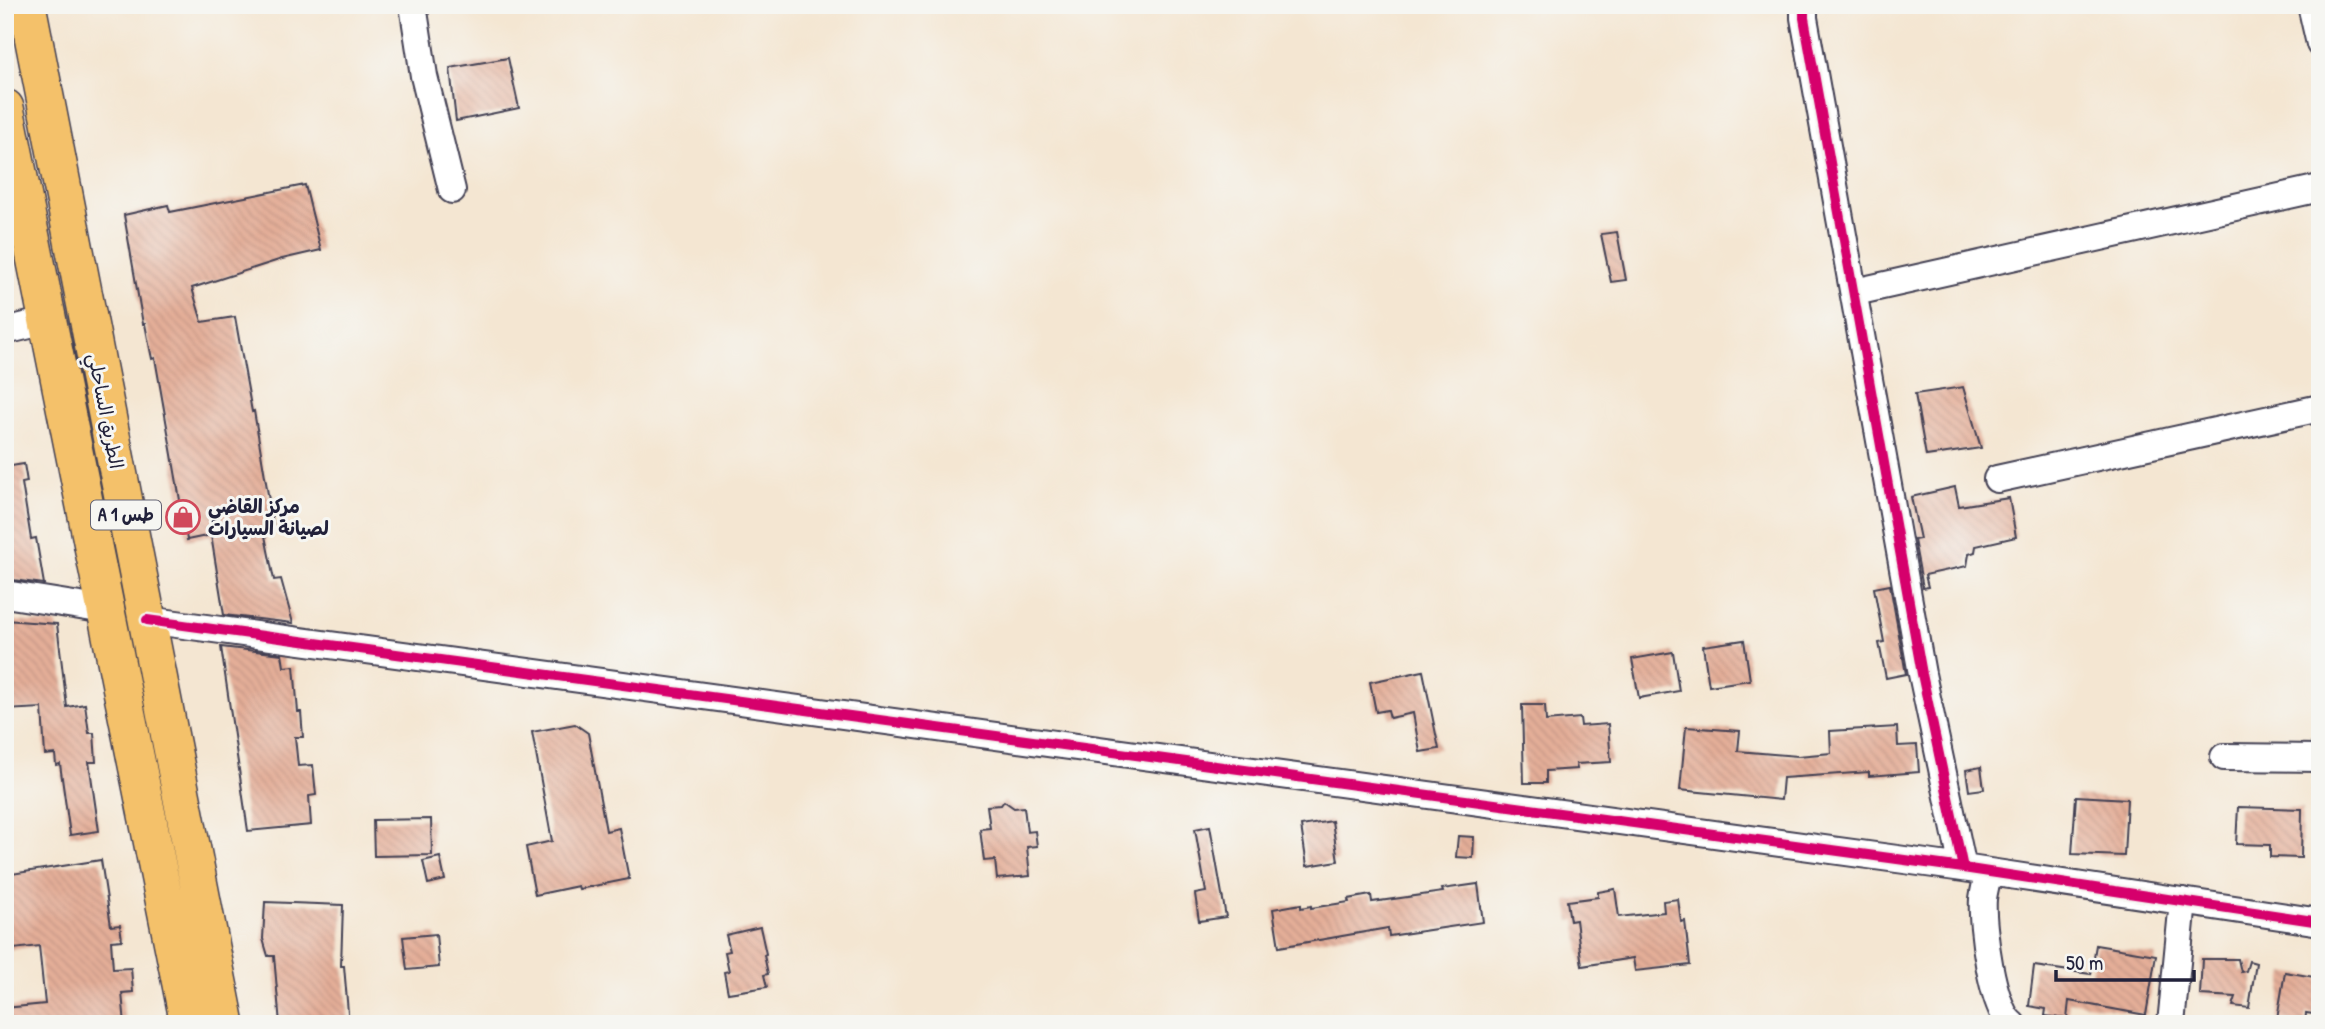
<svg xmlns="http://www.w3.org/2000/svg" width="2325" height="1029" font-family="'Patrick Hand','Playpen Sans Arabic',sans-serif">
  <defs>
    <pattern id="building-back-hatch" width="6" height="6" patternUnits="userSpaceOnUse" patternTransform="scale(1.75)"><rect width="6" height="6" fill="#e4ae98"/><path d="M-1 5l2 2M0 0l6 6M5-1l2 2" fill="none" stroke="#c39584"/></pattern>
  </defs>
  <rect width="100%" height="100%" fill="#f6f6f2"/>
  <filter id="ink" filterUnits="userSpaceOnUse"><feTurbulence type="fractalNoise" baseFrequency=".0143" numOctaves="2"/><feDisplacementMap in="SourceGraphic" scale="14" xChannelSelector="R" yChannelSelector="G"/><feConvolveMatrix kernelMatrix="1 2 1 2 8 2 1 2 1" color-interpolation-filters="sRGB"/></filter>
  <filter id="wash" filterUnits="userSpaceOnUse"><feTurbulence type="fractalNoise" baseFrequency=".00686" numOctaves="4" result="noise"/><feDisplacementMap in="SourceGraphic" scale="28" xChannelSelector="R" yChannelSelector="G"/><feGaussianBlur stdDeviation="1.57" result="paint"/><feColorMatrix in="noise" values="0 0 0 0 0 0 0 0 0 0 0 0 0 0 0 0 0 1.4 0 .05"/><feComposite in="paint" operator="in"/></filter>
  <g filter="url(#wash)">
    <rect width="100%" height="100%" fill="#f4e6d2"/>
    <g id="blocks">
      <path fill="url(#building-back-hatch)" d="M508,58L519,108L456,121L450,68Z
        M305,185L321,250L282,259L192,288L202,322L235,317L252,412L254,411L273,524L263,526L274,580L281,579L293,623L224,615L211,535L187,540L155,358L152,359L145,324H143L124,215L168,205L170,212Z
        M1617,232L1626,280L1611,282L1601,234Z
        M1963,387L1981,448L1926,456L1915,394Z
        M24,464L27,482L22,483L31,539L36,538L44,584L5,579V467Z
        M1955,487L1959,506L2009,498L2016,537L1976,546L1975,552L1969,554L1967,566L1925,575L1928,587L1923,588L1914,540L1920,539L1911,497Z
        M1890,585L1906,674L1886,678L1879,643L1884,642L1874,588Z
        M5,620L57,624L67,707L85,704L89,733H94L96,762H89L99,831L70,835L60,764L56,765L55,754L45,755L42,708L5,710Z
        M1744,640L1750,680L1709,686L1703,646Z
        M221,647L282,654L284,667L294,666L298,712H301L303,737H295L298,766L313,765L316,795L309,796L311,825L248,831Z
        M1673,652L1679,691L1639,698L1632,659Z
        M1423,671L1439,749L1420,752L1413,713L1390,718L1388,710L1376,712L1370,682Z
        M1522,705H1545L1546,721L1580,718L1581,726L1608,724L1611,762L1576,764L1577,769L1546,771V783H1524Z
        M575,724L588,733L606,831L619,828L629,879L579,889L578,886L535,895L526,847L552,841L532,732Z
        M1686,727L1740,731L1738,751L1798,756L1831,753L1830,731L1897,727L1898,746L1917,745L1919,772L1869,776V772L1783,778L1781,800L1680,790Z
        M1981,767L1984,789L1969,791L1966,770Z
        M2076,796L2127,799L2124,856L2072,854Z
        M1004,801L1014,808L1024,807L1027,832L1035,831L1037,846L1027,847L1030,876L997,879L995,860L984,861L980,829L990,828L987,806L1001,805Z
        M2238,807L2302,809L2301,858L2270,857V845L2236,844Z
        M431,819L432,855L374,856L373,820Z
        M1332,821L1338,861L1307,866L1301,826Z
        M1210,826L1226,917L1199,921L1195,894L1206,892L1195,829Z
        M1458,836L1474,837L1473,858L1456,857Z
        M440,857L445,880L428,884L423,861Z
        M101,860L111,926L120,925L122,940L111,941L113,969L131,968L133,992L122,993L125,1024H5V1008L45,1004L39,946L5,950V875Z
        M1478,884L1483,922L1389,936L1388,928L1279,947L1273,909L1301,904V908L1311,906V908L1349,902L1348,899L1371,895L1372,902L1443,892L1442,889Z
        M1615,889L1619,917L1664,912L1663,901L1678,899L1681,922L1685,921L1690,965L1635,971L1633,958L1582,966L1576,920L1570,921L1567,901L1598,897V892Z
        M265,902L343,905L341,966H344L349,1024H280L274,956H268L263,939Z
        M760,927L766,954L764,955L768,974L764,975L767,987L728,993L724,972L729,971L725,952L730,951L726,935Z
        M436,934L439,967L407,970L403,937Z
        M2096,945L2156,955L2146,1015L2069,1001L2067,1019L2045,1016L2046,1009L2029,1006L2034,966L2091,974Z
        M2202,959H2238L2241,972L2246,971L2249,961L2256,963L2249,1008L2233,1006L2236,997L2200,995Z
        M2285,972L2320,978V1015L2306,1013L2305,1024L2277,1019Z"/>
    </g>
  </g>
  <g filter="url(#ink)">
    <use href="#blocks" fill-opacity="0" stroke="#423f52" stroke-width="2"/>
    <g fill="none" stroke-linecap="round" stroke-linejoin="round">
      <g stroke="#423f52" stroke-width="30">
        <path id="minor" d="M413,5L424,76L452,190
          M1804,5V18L1922,674L1963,868
          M2311,5L2320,44
          M1855,292L2320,188
          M5,331L46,321
          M1997,479L2320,408
          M5,594L105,610
          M147,620L1963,868L2320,922
          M2224,757L2320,758
          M1988,872C1987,881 1984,890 1983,899C1981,923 1992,1010 2012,1024
          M2171,1024L2183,901"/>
      </g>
      <g stroke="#423f52" stroke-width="40">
        <path id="highway" d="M27,5L226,1024
          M5,108L189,1024"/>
      </g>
      <use href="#minor" stroke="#fff" stroke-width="26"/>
      <use href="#highway" stroke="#f4c16a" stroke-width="37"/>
      <g stroke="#f6f6f2" stroke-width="15">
        <path id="cycleway" d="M1804,5V18L1922,674L1963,868
          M147,620L1963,868L2320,922"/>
      </g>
      <use href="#cycleway" stroke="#d6006c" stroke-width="10"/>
    </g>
  </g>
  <defs>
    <g id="shop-ring" transform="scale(1.75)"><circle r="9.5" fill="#f6f6f2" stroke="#d1495b" stroke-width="1.5"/><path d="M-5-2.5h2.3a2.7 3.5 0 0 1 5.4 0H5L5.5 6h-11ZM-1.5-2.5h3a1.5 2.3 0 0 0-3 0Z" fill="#d1495b"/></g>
  </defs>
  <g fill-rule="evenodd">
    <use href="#shop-ring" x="183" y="517"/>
  </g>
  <g text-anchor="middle" stroke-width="6" stroke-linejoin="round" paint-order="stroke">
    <rect fill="#f6f6f2" stroke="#626272" stroke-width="2" x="91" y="500.5" width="70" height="29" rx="5"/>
    <g font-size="18" font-weight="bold" fill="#22223b">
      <text x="126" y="521">A 1 طس</text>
    </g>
    <g font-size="19" fill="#22223b" stroke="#f6f6f2">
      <text transform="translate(106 411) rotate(79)" y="7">الطريق الساحلي</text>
    </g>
    <g font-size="19" font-weight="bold" fill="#22223b" stroke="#f6f6f2" text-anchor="start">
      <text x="208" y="513">مركز القاضي<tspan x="208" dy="22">لصيانة السيارات</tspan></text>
    </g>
  </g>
  <rect width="2325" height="1029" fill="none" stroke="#f6f6f2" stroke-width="28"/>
  <path d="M2056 970v10h138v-10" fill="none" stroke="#22223b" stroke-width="3.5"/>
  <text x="2066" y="970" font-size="21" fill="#22223b" stroke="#f6f6f2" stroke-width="5" paint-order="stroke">50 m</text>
</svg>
